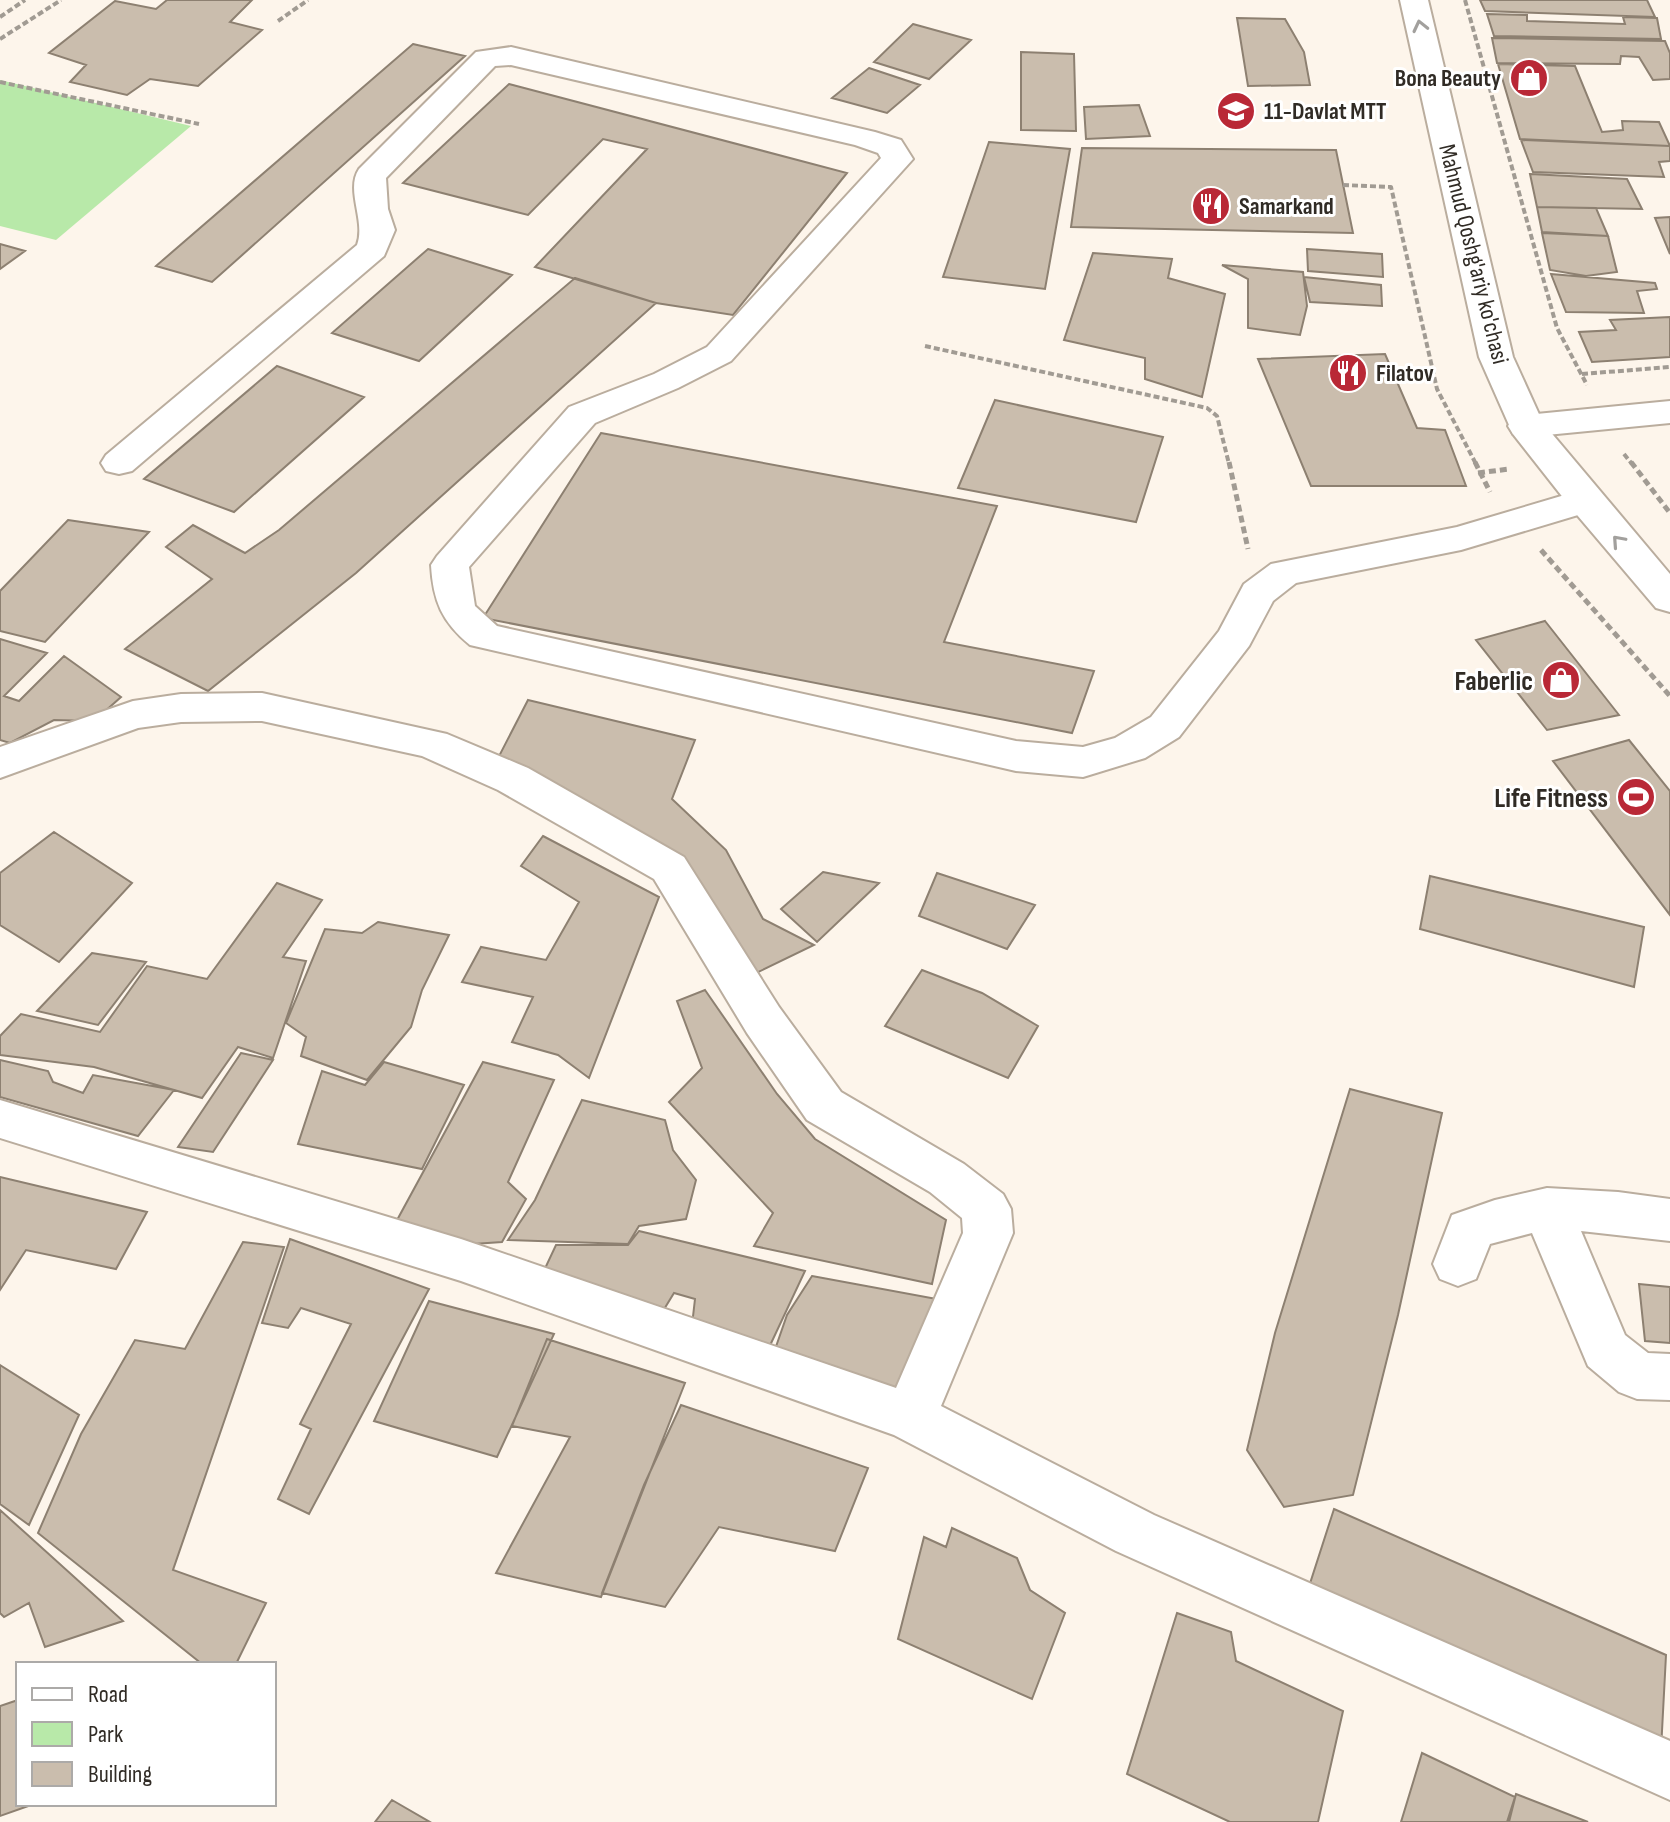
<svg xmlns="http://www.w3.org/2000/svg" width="1670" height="1822" font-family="'Sofia Sans Condensed',sans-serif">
  <rect width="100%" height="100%" fill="#fdf5eb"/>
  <path fill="#b8e9a9" d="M0,80L191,126L56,240L0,226Z"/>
  <path fill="#cabdad" stroke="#8d8071" stroke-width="2" d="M167,0H252L230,22L262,30L198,86L150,79L127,95L70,82L86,65L49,53L115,1L156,9Z
    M1480,0H1647L1655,17L1485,11Z
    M1487,14L1527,15V21L1625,24L1623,17L1657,18L1661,39L1494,36Z
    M1237,18L1285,19L1304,52L1310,85L1248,86Z
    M913,24L971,40L929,79L874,62Z
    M1492,38L1665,41L1670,53V79L1653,80L1639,57L1621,56L1620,64L1497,63Z
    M413,44L465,56L212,282L156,266Z
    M1021,52L1074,54L1076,131L1021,130Z
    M1498,64L1575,66L1602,132L1623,130L1622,121L1659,122L1670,146L1520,139Z
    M869,68L920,85L887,113L832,98Z
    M509,84L847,173L733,315L656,303L535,267L647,149L603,139L528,215L403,183Z
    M1139,105L1150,136L1086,139L1084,107Z
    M1521,140L1670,146V161L1659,162L1664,177L1533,172Z
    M989,142L1070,149L1045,289L943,277Z
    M1082,148L1336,150L1353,233L1071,227Z
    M1530,174L1627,179L1642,209L1537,207Z
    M1537,207L1596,208L1608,236L1542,232Z
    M1670,217V254L1655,218Z
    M1542,233L1608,236L1617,272L1586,276L1550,270Z
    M0,244L25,251L0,269Z
    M428,249L512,275L419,361L332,333Z
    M1307,249L1382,254L1383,277L1308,271Z
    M1093,253L1172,259L1168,278L1225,294L1202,397L1145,379V358L1064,340Z
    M1222,265L1303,272L1307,306L1300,335L1248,328V279Z
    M1551,274L1655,283L1657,289L1637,291L1644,313L1566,312Z
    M1304,277L1381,285L1382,306L1310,302Z
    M575,278L656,303L356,573L208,691L125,649L212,579L166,547L193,525L245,553L279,530Z
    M1670,317V357L1592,362L1579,332L1616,330L1610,320Z
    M1385,354L1417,428L1445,430L1466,486H1311L1258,359Z
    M277,366L364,397L234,512L144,479Z
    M995,400L1163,437L1136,522L958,488Z
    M601,433L997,506L944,642L1094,671L1072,733L483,618Z
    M68,520L149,532L45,642L0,631V591Z
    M1545,621L1619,715L1547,730L1476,640Z
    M0,639L47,653L4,696L19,701L64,656L121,697L94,721L54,720L10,743L0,740Z
    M528,700L695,740L672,799L726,850L763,919L814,945L748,977L671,862L496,762Z
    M1629,740L1670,791V915L1553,761Z
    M54,832L132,883L59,962L0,925V873Z
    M543,836L659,897L589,1078L558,1055L512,1042L533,997L462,982L481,947L546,960L579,902L521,866Z
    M823,872L879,883L817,942L781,909Z
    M937,873L1035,905L1007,949L919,916Z
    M1430,876L1644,927L1634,987L1420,929Z
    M277,883L322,900L283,957L306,961L273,1058L238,1047L202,1098L94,1067L0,1055V1036L21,1014L100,1032L147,966L207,979Z
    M378,922L449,935L422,990L411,1027L367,1080L301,1056L306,1037L286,1023L325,929L362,933Z
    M92,953L146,962L98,1025L37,1011Z
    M922,970L982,993L1038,1026L1008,1078L885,1026Z
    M705,990L777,1094L815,1139L946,1220L932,1284L754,1246L773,1213L669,1102L702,1068L677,1001Z
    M241,1053L273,1060L213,1152L178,1147Z
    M0,1060L48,1071L53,1082L83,1093L93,1075L174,1090L138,1136L0,1097Z
    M384,1062L464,1085L422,1169L298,1144L322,1071L365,1085Z
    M483,1062L554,1080L508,1182L526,1199L502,1242L473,1244L396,1222Z
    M1350,1089L1442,1113L1398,1315L1353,1495L1284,1507L1247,1450L1275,1333Z
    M582,1100L665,1120L673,1150L696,1180L686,1219L639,1226L628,1244L508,1240L535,1200Z
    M0,1177L147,1212L116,1269L26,1250L0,1290Z
    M639,1231L805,1271L766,1354L691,1334L695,1299L674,1293L655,1324L541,1277L556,1245H628Z
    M290,1239L429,1289L309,1514L278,1499L311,1429L300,1424L351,1324L301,1308L288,1328L262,1323Z
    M243,1242L284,1247L173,1570L266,1603L236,1664H202L38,1533L81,1434L135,1340L185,1349Z
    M812,1276L942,1300L906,1402L771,1361L787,1315Z
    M1639,1284L1670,1287V1343L1645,1341Z
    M429,1301L554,1334L497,1457L374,1421Z
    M547,1339L685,1383L601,1597L496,1573L570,1437L512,1426Z
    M0,1365L79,1415L29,1525L0,1504Z
    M681,1405L868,1468L835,1551L719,1527L665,1607L602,1593L644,1485Z
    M1334,1509L1666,1655L1661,1750L1305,1599Z
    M0,1510L123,1621L45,1647L29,1603L4,1617L0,1613Z
    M952,1528L1017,1558L1030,1590L1065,1613L1032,1699L898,1639L924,1537L946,1547Z
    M1177,1613L1231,1632L1236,1661L1343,1711L1318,1822H1230L1127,1774Z
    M18,1700V1804H34L0,1816V1706Z
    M1422,1753L1515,1797L1507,1822H1401Z
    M1516,1794L1588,1822H1509Z
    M392,1800L430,1822H375Z"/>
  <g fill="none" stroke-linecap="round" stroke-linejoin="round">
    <g stroke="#baad9e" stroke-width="4">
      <path id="minor" d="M511,47L875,132L901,140L913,159L731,361L678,388L595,423L469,567L475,606L497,626L1016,741L1083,747L1115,738L1151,717L1219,631L1244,584L1271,564L1457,527L1585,489L1598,493L1603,501L1598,509L1461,550L1296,583L1273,601L1249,646L1179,737L1145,758L1083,777L1016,771L470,645C442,622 433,601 431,565L437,556L569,407L654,374L707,347L881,158L878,153L855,145L511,65L495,66L386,178L388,209L395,230L384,256L132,471L119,474L106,471L101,463L106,455L357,245C366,221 345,190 359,169L476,52Z
        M1670,401V423L1526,437L1513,434L1508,426L1513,418L1526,415Z
        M262,693L447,734L528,768L684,857L779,1007L841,1092L964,1164L1003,1194L1011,1209L1013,1233L941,1406L1154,1515L1670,1741V1800L1116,1551L894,1435L461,1281L0,1138V1100L461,1239L896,1388L963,1233L962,1218L930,1192L807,1120L747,1033L654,879L498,790L422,756L262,721L181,722L138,728L0,778V747L133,701L181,694Z
        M1547,1188L1618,1192L1670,1199V1241L1581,1231L1625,1335L1648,1353L1670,1354V1400L1637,1399L1619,1392L1588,1366L1532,1233L1490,1244L1476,1279L1458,1286L1440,1279L1433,1264L1452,1215L1495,1200Z"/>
    </g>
    <g stroke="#baad9e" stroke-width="4">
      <path id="major" d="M1400,0H1428L1513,357L1543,423L1670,574V612L1656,608L1572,509L1513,434L1479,357Z"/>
    </g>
    <path stroke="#a19b93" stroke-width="4" stroke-dasharray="6 3" stroke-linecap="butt" d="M1465,0L1557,328L1587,385
      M0,17L25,0
      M278,21L308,0
      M0,39L61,0
      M0,82L199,124
      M1343,185L1391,187L1437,389L1476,464
      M925,346L1207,408L1217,416L1229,464
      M1582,374L1670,367
      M1624,454L1632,464"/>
    <path stroke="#a19b93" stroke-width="5" stroke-dasharray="7 4" stroke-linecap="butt" d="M1229,462L1248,549
      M1475,462L1490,492
      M1631,462L1670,513
      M1478,473L1509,469
      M1541,550L1670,696"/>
    <use href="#minor" fill="#fff" fill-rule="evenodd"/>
    <use href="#major" fill="#fff" fill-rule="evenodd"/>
  </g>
  <defs><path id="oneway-chevron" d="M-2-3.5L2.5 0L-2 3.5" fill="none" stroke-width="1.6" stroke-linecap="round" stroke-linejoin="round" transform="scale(2)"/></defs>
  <g stroke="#a2a09d">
    <use href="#oneway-chevron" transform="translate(1420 26) rotate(-103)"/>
    <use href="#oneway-chevron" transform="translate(1618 541) rotate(-132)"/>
  </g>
  <defs>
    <g id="shop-disc" transform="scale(2)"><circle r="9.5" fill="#b92836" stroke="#fff"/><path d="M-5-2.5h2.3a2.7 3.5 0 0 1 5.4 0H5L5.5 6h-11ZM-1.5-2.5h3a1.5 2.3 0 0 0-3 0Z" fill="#fff"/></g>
    <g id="school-disc" transform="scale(2)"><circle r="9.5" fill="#b92836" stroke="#fff"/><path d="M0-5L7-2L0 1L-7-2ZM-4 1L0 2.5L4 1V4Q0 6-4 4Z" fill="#fff"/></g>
    <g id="restaurant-disc" transform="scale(2)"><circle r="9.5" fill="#b92836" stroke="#fff"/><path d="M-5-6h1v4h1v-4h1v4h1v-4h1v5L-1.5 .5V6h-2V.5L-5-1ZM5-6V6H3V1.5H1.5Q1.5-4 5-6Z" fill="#fff"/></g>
    <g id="stadium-disc" transform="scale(2)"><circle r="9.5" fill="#b92836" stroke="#fff"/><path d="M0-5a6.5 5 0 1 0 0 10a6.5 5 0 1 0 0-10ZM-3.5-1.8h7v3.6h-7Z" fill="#fff"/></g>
  </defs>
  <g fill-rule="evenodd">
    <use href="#shop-disc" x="1529" y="78"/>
    <use href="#school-disc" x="1236" y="111"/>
    <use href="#restaurant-disc" x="1211" y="206"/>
    <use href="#restaurant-disc" x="1348" y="373"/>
    <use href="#shop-disc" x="1561" y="680"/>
    <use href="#stadium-disc" x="1636" y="797"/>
  </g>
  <g text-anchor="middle" stroke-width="6" stroke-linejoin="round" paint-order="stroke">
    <g font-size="24" font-weight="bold" fill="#302b25" stroke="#fff" text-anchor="start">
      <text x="1501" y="86" text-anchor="end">Bona Beauty</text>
      <text x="1264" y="119">11-Davlat MTT</text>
      <text x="1239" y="214">Samarkand</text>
      <text x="1376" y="381">Filatov</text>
    </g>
    <g font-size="24" fill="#302b25" stroke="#fff">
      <text transform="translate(1474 254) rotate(76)" y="8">Mahmud Qoshg'ariy ko'chasi</text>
    </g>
    <g font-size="28" font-weight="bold" fill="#302b25" stroke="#fff" text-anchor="end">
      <text x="1533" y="690">Faberlic</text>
      <text x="1608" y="807">Life Fitness</text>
    </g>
  </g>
  <rect x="16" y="1662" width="260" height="144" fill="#ffffff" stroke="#acaaa8" stroke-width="2"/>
  <rect x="32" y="1688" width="40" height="12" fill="#ffffff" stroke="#acaaa8" stroke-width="2"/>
  <text x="88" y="1702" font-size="24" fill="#302b25">Road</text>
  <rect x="32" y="1722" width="40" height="24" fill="#b8e9a9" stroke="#acaaa8" stroke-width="2"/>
  <text x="88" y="1742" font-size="24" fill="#302b25">Park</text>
  <rect x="32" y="1762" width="40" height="24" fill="#cabdad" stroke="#acaaa8" stroke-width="2"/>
  <text x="88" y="1782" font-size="24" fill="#302b25">Building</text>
</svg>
